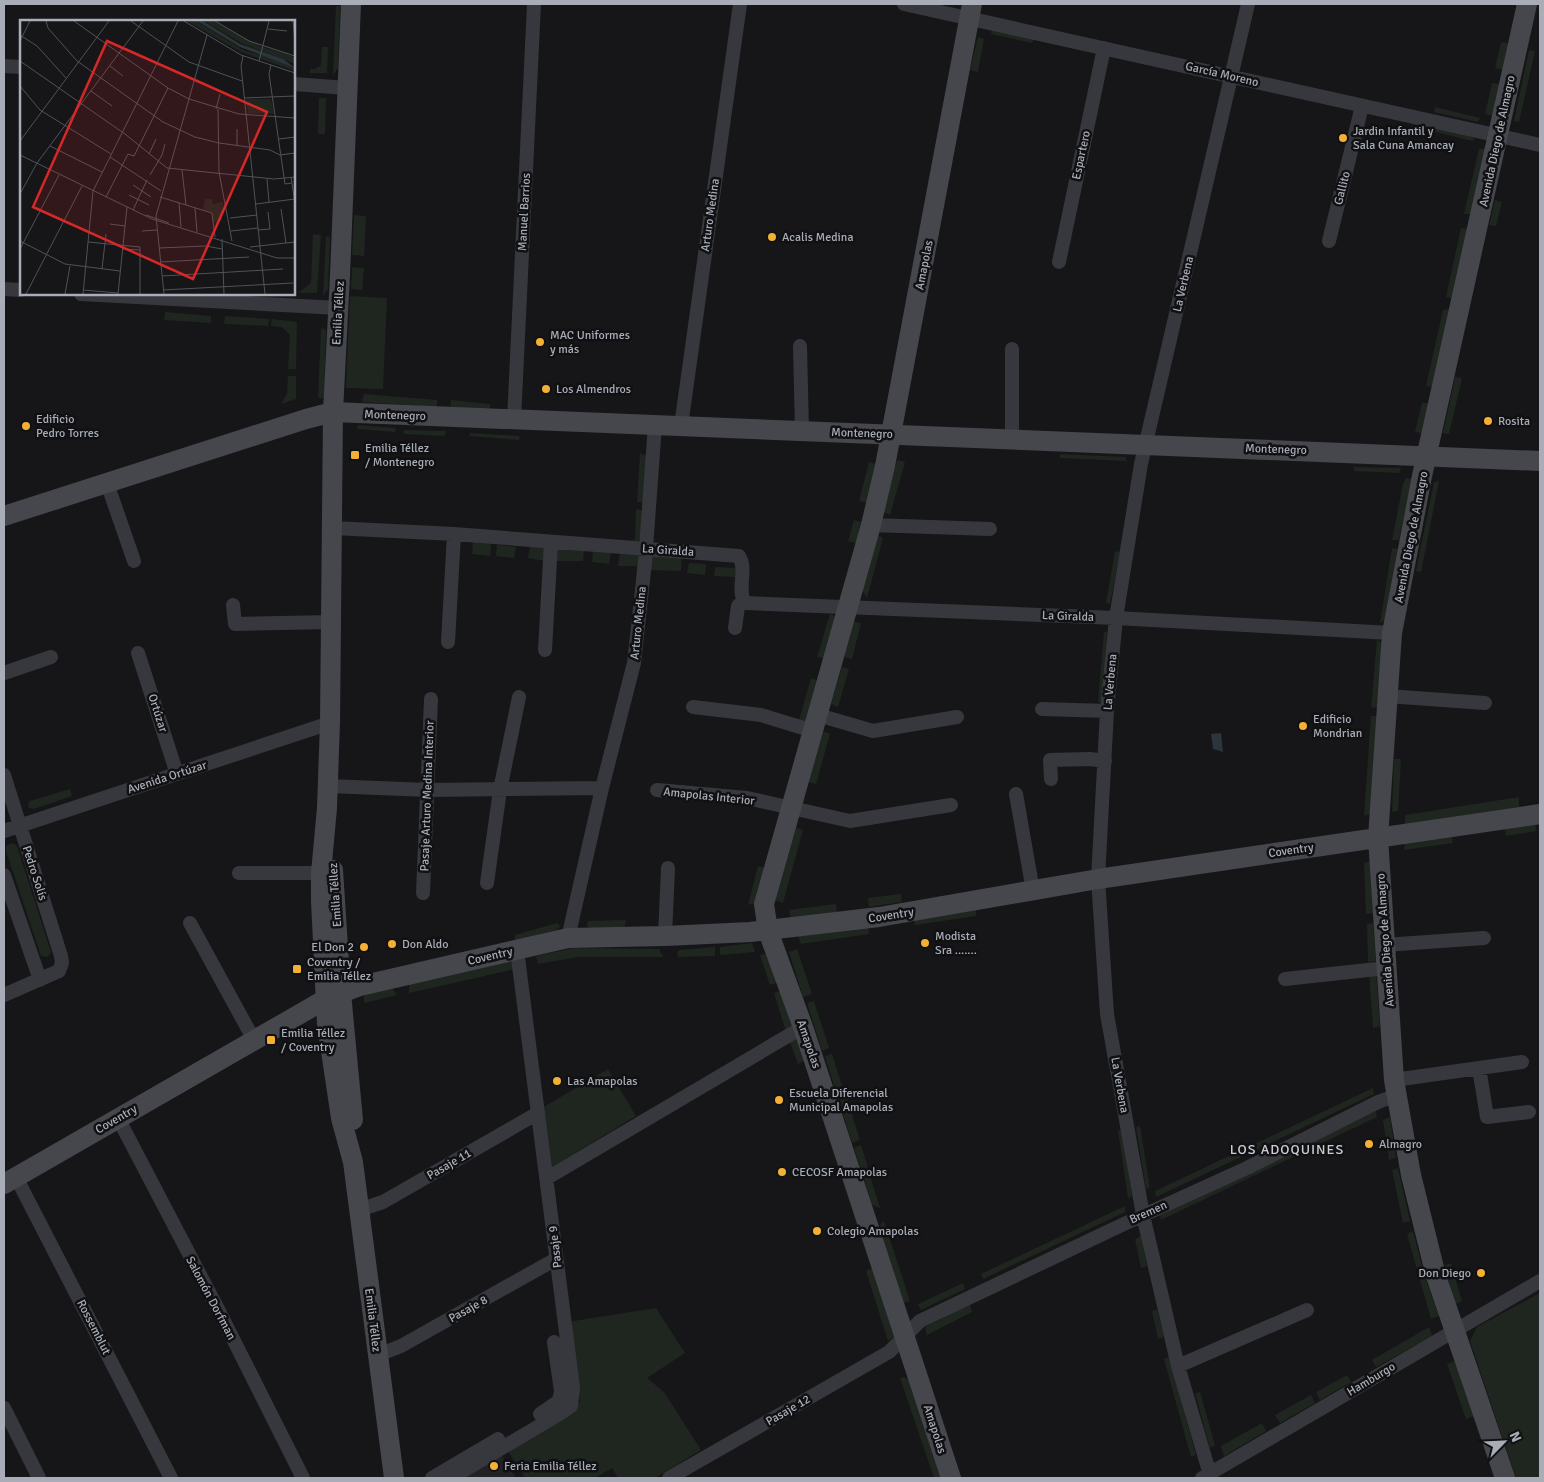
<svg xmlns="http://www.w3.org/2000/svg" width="1544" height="1482" font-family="Signika,sans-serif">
  <rect width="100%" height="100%" fill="#161618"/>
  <path fill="#222225" d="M501,1454L516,1478H459Z"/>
  <path fill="#1e261f" d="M336,6H340L338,68L333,75Z
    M992,29L1034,39L1032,43L991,34Z
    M978,37L984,39L978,72L970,70Z
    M1501,42L1508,43L1502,70L1495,68Z
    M322,47H328L327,73H310V69H315L321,65Z
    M1529,50L1535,51L1519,122L1514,121Z
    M1492,83L1500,84L1493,116L1485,114Z
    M319,98H326L325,134H318Z
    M1435,107L1480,118L1478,122L1434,112Z
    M1432,126L1475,138L1473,141L1431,131Z
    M1479,149H1485L1471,214H1464Z
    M1495,200L1502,202L1496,226L1489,225Z
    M354,215L366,216L364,256L352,255Z
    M1461,228L1468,229L1452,298L1446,297Z
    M313,234L321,235L317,293H298L311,283Z
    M326,236L330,237L328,289L323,296Z
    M352,267L364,268L362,290L351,289Z
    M350,296L387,298L383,389L346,388Z
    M1450,309L1432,387L1426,386L1443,310Z
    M165,312L211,316V323L164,320Z
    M225,316L269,319L268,326L224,324Z
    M272,319L297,322L296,369H288L290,335L282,327L271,326Z
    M323,328L326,330L324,397L321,399L318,397L321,330Z
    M288,376H296V399L281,404L287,394Z
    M1455,377L1462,378L1449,434L1443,433Z
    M364,394L437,400V407L362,402Z
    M451,400L490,404V411L450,408Z
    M1422,403H1429L1421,433L1415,432Z
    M358,425L396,428L395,432L357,429Z
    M404,430L446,431L445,436L403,434Z
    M470,433L520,436L519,440L469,436Z
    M640,454L647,455L643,502H637Z
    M1060,454L1126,457V461L1060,458Z
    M897,460L905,462L890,515L883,512Z
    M869,462L876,464L867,503L859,501Z
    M1354,467L1401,468L1399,473L1354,471Z
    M1406,478L1412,479L1399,540H1392L1403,484Z
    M1439,481L1421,572L1416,571L1434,482Z
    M636,509L643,511L641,539L636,542H632L635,539Z
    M854,520L861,522L856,543L848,541Z
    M876,534L883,538L867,598L861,588Z
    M473,541L490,543L491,548L490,556L472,554Z
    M497,545L516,547L514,558L496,556Z
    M530,546L545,547V561L528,558Z
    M1392,548L1398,549L1385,620L1380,623Z
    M558,549H584L583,561H554L556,552Z
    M593,551L611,553L609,564L592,562Z
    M1115,551L1120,552L1110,604L1106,603Z
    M620,553L638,554L641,557L635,609L637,566H618Z
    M656,554L682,557L681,571L649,570L650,558Z
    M689,563L706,564L705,575L687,573Z
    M715,567L736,568L735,577L714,576Z
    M830,614L838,617L824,658L817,657Z
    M854,622L861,623L852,659L844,657Z
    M1104,632H1107L1102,702H1098Z
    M1377,639L1382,644L1377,707L1371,708Z
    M842,667L849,669L838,707L831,704Z
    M811,678L819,681L807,722L799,720Z
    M1371,716H1378L1371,814L1364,816Z
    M822,731L830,734L816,784L808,782Z
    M1394,759H1401L1398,811L1392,812Z
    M70,789L72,796L34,809L29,808L28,804L30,801Z
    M1519,797V807L1405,824V815Z
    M1535,822L1536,831L1506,836L1504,827Z
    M794,827L803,830L783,903L775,900Z
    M1451,835L1453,843L1404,850L1405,843Z
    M13,843L17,846L51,952L48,957L41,956L6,851V846Z
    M1371,861L1373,913L1366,914L1364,863Z
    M758,866L766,868L756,903L748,905Z
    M901,894L902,902L869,907L868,898Z
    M836,904L837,912L791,919L789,910Z
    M976,909V916L915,925L914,918Z
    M626,920L624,930L593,929L587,926L588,921Z
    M557,923L561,926L556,930L515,941V935Z
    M1373,923L1376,961L1368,962L1367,924Z
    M868,925L869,934L801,944L798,936Z
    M752,943L755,952L720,955V947Z
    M715,947V956L678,957L677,953L679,950Z
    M574,948L659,949L663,957H578L538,964L536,956Z
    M797,949L812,994L803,997L789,952Z
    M770,953L779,982L770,985L760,955Z
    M512,960L515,969L409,993V986L411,982Z
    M1369,973H1376L1380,1026L1373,1028Z
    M392,988L397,995L364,1003V995Z
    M783,990L794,1028L786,1032L774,993Z
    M814,1001L829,1048L822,1051L807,1003Z
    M795,1038L799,1039L805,1060L798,1064L789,1040Z
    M832,1054L842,1086L835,1089L825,1056Z
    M608,1069L636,1116L550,1168L542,1108Z
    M1373,1088L1374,1094L1156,1197L1155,1191Z
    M845,1091L860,1140L852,1143L837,1094Z
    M1376,1111L1377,1117L1161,1220L1160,1215Z
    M1390,1117L1396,1158L1389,1160L1383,1120Z
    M1140,1126L1150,1188L1146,1189L1136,1127Z
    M1118,1130H1122L1132,1196L1128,1198Z
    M861,1145L869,1171L862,1173L854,1148Z
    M1398,1168L1410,1221L1403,1223L1392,1170Z
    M870,1176L880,1208L872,1205L864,1178Z
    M1125,1206V1212L983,1279L981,1274Z
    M884,1221L910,1301L904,1303L879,1229L881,1223Z
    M1413,1231L1425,1277L1439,1316L1431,1319L1407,1234Z
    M1141,1236L1147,1266L1141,1268L1135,1239Z
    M1451,1263L1462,1301L1456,1304L1444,1266Z
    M872,1268L895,1336L888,1341L866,1271Z
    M963,1283L965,1289L921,1310L918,1304Z
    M1540,1293V1478H1516L1470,1341L1477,1327Z
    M970,1304L972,1312L927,1335L925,1327Z
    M656,1308L685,1353L647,1378L664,1392L701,1450L655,1478H618L612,1468L595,1478H525L506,1448L580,1402L567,1322Z
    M1157,1309L1164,1337L1158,1339L1152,1311Z
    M1429,1327L1432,1336L1376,1367L1372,1360Z
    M1169,1357L1196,1455L1191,1457L1164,1359Z
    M1455,1361L1474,1416L1466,1419L1447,1364Z
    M1347,1375L1351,1382L1320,1400L1316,1392Z
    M903,1377L910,1380L942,1478H934L900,1378Z
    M1200,1392L1215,1445L1210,1448L1195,1393Z
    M1311,1395L1315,1403L1280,1423L1275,1415Z
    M1262,1423L1266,1431L1224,1456L1221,1446Z"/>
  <path fill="#2c353c" d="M1221,733L1223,752L1213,749L1211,734Z"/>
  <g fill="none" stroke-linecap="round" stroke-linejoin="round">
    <path stroke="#37383d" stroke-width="14" d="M904,4L1540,145
      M4,66L21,67
      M294,84L347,88
      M1329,241L1362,106
      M1059,262L1104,48
      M4,289L21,290
      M81,294L339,308
      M800,346L802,431
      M514,420L534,4
      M681,426L740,4
      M1012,439V349
      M107,483L134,561
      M871,525L990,529
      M333,528L454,534L739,556C748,570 736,589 745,603L1116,618L1392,633
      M233,605L235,624L332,622
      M735,628L738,606L744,601
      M448,642L454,534
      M545,650L551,542
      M138,653L177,774
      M4,673L51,657
      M1387,696L1485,703
      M693,707L761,715L813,731
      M1042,709L1107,711
      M818,715L873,731L957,717
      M4,775L61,956L62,963L59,971L4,995
      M1051,779L1050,760L1090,759L1105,761
      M328,786L428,790L602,788
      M657,790L747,798L850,821L951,805
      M1016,794L1033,891
      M4,831L330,723
      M239,873H321
      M4,875L40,980
      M487,883L500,790L519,697
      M423,893L431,699
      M190,923L254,1040
      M665,936L668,868
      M568,938L602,788L634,663L645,562L655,425
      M1384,945L1484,938
      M1285,979L1386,968
      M1479,1068L1487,1117L1529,1112
      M1394,1080L1522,1062
      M118,1118L220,1313L303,1478
      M16,1177L171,1478
      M547,1178L803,1027
      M359,1210L383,1202L538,1113
      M378,1355L401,1346L556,1259
      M1178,1366L1307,1310
      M4,1408L39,1478
      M540,1414L559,1401L561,1391L554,1342
      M432,1478L498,1439
      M451,1478L561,1413L571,1406L573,1387L517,950
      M669,1478L889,1352L920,1321L1126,1223L1247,1168L1378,1102L1397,1095
      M1202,1478L1540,1281
      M1211,1478L1178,1366L1143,1215L1107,1014L1098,879L1107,711L1116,618L1141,464L1248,4"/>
    <path stroke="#45474d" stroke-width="20" d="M351,4L340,275L333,412L330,723L327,808L321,873V901L327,1024L341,1118L353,1162L394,1478
      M4,516L306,419L333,412L1540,461
      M333,870L341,993L353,1120
      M4,1184L326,999L360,986L568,938L665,936L750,932L879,917L1098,879L1540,814
      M951,1478L803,1027L768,931L764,904L871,525L885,466L972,4
      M1505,1478L1436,1276L1411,1175L1394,1080L1378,838L1392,633L1422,476L1527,4"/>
  </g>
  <g fill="#f2b134" stroke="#111113" stroke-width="2">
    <circle cx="1343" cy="138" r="5"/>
    <circle cx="772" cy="237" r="5"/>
    <circle cx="540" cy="342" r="5"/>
    <circle cx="546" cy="389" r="5"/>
    <circle cx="1488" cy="421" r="5"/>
    <circle cx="26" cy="426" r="5"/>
    <rect x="350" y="450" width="10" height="10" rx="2.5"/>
    <circle cx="1303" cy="726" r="5"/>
    <circle cx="925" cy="943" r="5"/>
    <circle cx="392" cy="944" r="5"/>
    <circle cx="364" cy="947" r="5"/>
    <rect x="292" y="964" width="10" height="10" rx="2.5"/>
    <rect x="266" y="1035" width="10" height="10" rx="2.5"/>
    <circle cx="557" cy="1081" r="5"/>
    <circle cx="779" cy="1100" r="5"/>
    <circle cx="1369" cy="1144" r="5"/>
    <circle cx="782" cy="1172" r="5"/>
    <circle cx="817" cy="1231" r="5"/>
    <circle cx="1481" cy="1273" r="5"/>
    <circle cx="494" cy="1466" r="5"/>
  </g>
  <g text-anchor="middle" stroke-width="5" stroke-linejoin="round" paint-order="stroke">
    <g font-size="12" fill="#a8adb8" stroke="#111113">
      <text transform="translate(1222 74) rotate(13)" y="4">García Moreno</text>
      <text transform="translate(1497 141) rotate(-78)" y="4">Avenida Diego de Almagro</text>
      <text transform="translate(1081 155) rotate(-78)" y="4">Espartero</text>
      <text transform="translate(1342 188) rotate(-76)" y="4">Gallito</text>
      <text transform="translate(524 212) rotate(-87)" y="4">Manuel Barrios</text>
      <text transform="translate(710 215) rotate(-82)" y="4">Arturo Medina</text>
      <text transform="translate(924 265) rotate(-79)" y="4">Amapolas</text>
      <text transform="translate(1183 284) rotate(-77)" y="4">La Verbena</text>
      <text transform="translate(338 313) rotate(-87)" y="4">Emilia Téllez</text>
      <text transform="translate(395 415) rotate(2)" y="4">Montenegro</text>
      <text transform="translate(862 433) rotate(2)" y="4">Montenegro</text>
      <text transform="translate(1276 449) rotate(2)" y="4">Montenegro</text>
      <text transform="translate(1411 537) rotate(-79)" y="4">Avenida Diego de Almagro</text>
      <text transform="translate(668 550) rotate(4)" y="4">La Giralda</text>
      <text transform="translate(1068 616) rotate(2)" y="4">La Giralda</text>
      <text transform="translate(638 623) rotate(-84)" y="4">Arturo Medina</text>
      <text transform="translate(1110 682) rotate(-85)" y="4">La Verbena</text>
      <text transform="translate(158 713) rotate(72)" y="4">Ortúzar</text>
      <text transform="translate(167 777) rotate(-18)" y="4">Avenida Ortúzar</text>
      <text transform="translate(427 796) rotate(-88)" y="4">Pasaje Arturo Medina Interior</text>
      <text transform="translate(709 796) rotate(6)" y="4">Amapolas Interior</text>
      <text transform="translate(1291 850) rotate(-8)" y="4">Coventry</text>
      <text transform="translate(35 873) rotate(72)" y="4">Pedro Solís</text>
      <text transform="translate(335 895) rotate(-94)" y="4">Emilia Téllez</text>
      <text transform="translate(891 915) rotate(-9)" y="4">Coventry</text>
      <text transform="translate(1385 940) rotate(-94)" y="4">Avenida Diego de Almagro</text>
      <text transform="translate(490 956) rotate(-13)" y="4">Coventry</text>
      <text transform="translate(809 1044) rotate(71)" y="4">Amapolas</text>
      <text transform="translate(1120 1085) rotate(80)" y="4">La Verbena</text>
      <text transform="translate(116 1119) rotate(-30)" y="4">Coventry</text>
      <text transform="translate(449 1164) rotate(-30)" y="4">Pasaje 11</text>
      <text transform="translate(1148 1212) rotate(-24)" y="4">Bremen</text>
      <text transform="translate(555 1247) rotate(-97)" y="4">Pasaje 9</text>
      <text transform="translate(211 1298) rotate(62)" y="4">Salomón Dorfman</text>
      <text transform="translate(468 1309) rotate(-29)" y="4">Pasaje 8</text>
      <text transform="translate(373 1320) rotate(83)" y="4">Emilia Téllez</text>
      <text transform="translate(94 1327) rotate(63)" y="4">Rossemblut</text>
      <text transform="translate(1371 1379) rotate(-31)" y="4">Hamburgo</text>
      <text transform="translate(788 1410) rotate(-30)" y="4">Pasaje 12</text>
      <text transform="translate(935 1429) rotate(72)" y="4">Amapolas</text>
    </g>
    <g font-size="12" fill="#a8adb8" stroke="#111113" text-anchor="start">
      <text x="1353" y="135">Jardin Infantil y<tspan x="1353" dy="14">Sala Cuna Amancay</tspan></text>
      <text x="782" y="241">Acalis Medina</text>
      <text x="550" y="339">MAC Uniformes<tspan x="550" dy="14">y más</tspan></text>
      <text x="556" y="393">Los Almendros</text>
      <text x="36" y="423">Edificio<tspan x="36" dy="14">Pedro Torres</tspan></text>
      <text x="1498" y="425">Rosita</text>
      <text x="365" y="452">Emilia Téllez<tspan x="365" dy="14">/ Montenegro</tspan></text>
      <text x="1313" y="723">Edificio<tspan x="1313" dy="14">Mondrian</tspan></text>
      <text x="935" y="940">Modista<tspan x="935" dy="14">Sra .......</tspan></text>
      <text x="402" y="948">Don Aldo</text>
      <text x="354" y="951" text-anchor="end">El Don 2</text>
      <text x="307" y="966">Coventry /<tspan x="307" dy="14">Emilia Téllez</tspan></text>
      <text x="281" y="1037">Emilia Téllez<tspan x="281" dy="14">/ Coventry</tspan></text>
      <text x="567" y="1085">Las Amapolas</text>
      <text x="789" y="1097">Escuela Diferencial<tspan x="789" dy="14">Municipal Amapolas</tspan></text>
      <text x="1379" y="1148">Almagro</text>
      <text x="792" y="1176">CECOSF Amapolas</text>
      <text x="827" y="1235">Colegio Amapolas</text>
      <text x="1471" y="1277" text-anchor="end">Don Diego</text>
      <text x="504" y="1470">Feria Emilia Téllez</text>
    </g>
    <g font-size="14" letter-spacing="1" fill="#c9ccd4" stroke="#111113">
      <text x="1287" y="1154">LOS ADOQUINES</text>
    </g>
  </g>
  <g transform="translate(20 20)">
    <rect width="275" height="275" fill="#161618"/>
    <path d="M167,1H176L223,30L261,41L275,48V51L221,32ZM184,1H193L242,27L268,34L275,38V44L221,23ZM226,79H251L254,94L228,93ZM185,179H192L193,184L203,182L202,201L193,202L192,192L183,190Z" fill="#1e261f"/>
    <path d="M177,1H183L220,24L263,39L275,48L220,27Z" fill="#2c353c"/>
    <path fill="none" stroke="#505258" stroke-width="1" d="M26,1L28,8L57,41L143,102L175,117L199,123L250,130L260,135L275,133M54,1L148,68L169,79L219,94L275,98M111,1L169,42L222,61M164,1L221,35L275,53M195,1L229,21L275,36M273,1L275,20M248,9L267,11M0,15L17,26L46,58M0,21L10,1M223,36L221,46L245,274M0,41L105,114L147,148L254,159L275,157M239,41L249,1M251,45L249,54L265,164L272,163M90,46L103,56M0,66L20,90L91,134M71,71L92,86M224,78L275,76M196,89L200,74M198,89L199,152L212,221M259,119L275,117M0,121L89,1M30,126L82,152M217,126V109M129,134L136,119M0,135L132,199L257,238H275M90,137L141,171M162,150L166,185M130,155L142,135L145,124M271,157L275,183M247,159L249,182M113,165L131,177M0,174L17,143L123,1M109,175L129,185M86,177L108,134L114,136L148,68M140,177L192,193L195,217M159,183L161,207M236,184L275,179M175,188L177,212M261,189L266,223M113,190L127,160M126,195L149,203M210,198L237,195M90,204L105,206M238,210L250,209L248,192M122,211L137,210M211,211L238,208M202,219L204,274M0,221L45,244L100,251M68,222L120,227V274M230,227L275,222M139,228L186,226L202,229M0,229L39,155M102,229L120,230M140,242L229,237M82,249L86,214M142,256L263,249M63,270L98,273M143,270L273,263M6,274L62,166M45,274L50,246M63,274L73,171L158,1M98,274L107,187M144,274L136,196L187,15"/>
    <path fill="#d62828" fill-opacity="0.15" stroke="#d62828" stroke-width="2.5" d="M87,21L247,92L173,259L13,187Z"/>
    <rect width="275" height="275" fill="none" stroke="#a8adb8" stroke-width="2.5"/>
  </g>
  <rect width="1544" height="1482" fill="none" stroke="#a8adb8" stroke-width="10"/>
  <g transform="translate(1504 1442) rotate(66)" stroke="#111113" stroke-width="4" paint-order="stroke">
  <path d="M0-4L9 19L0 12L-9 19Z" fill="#a8adb8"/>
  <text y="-8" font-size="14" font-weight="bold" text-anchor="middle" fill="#a8adb8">N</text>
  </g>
</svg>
